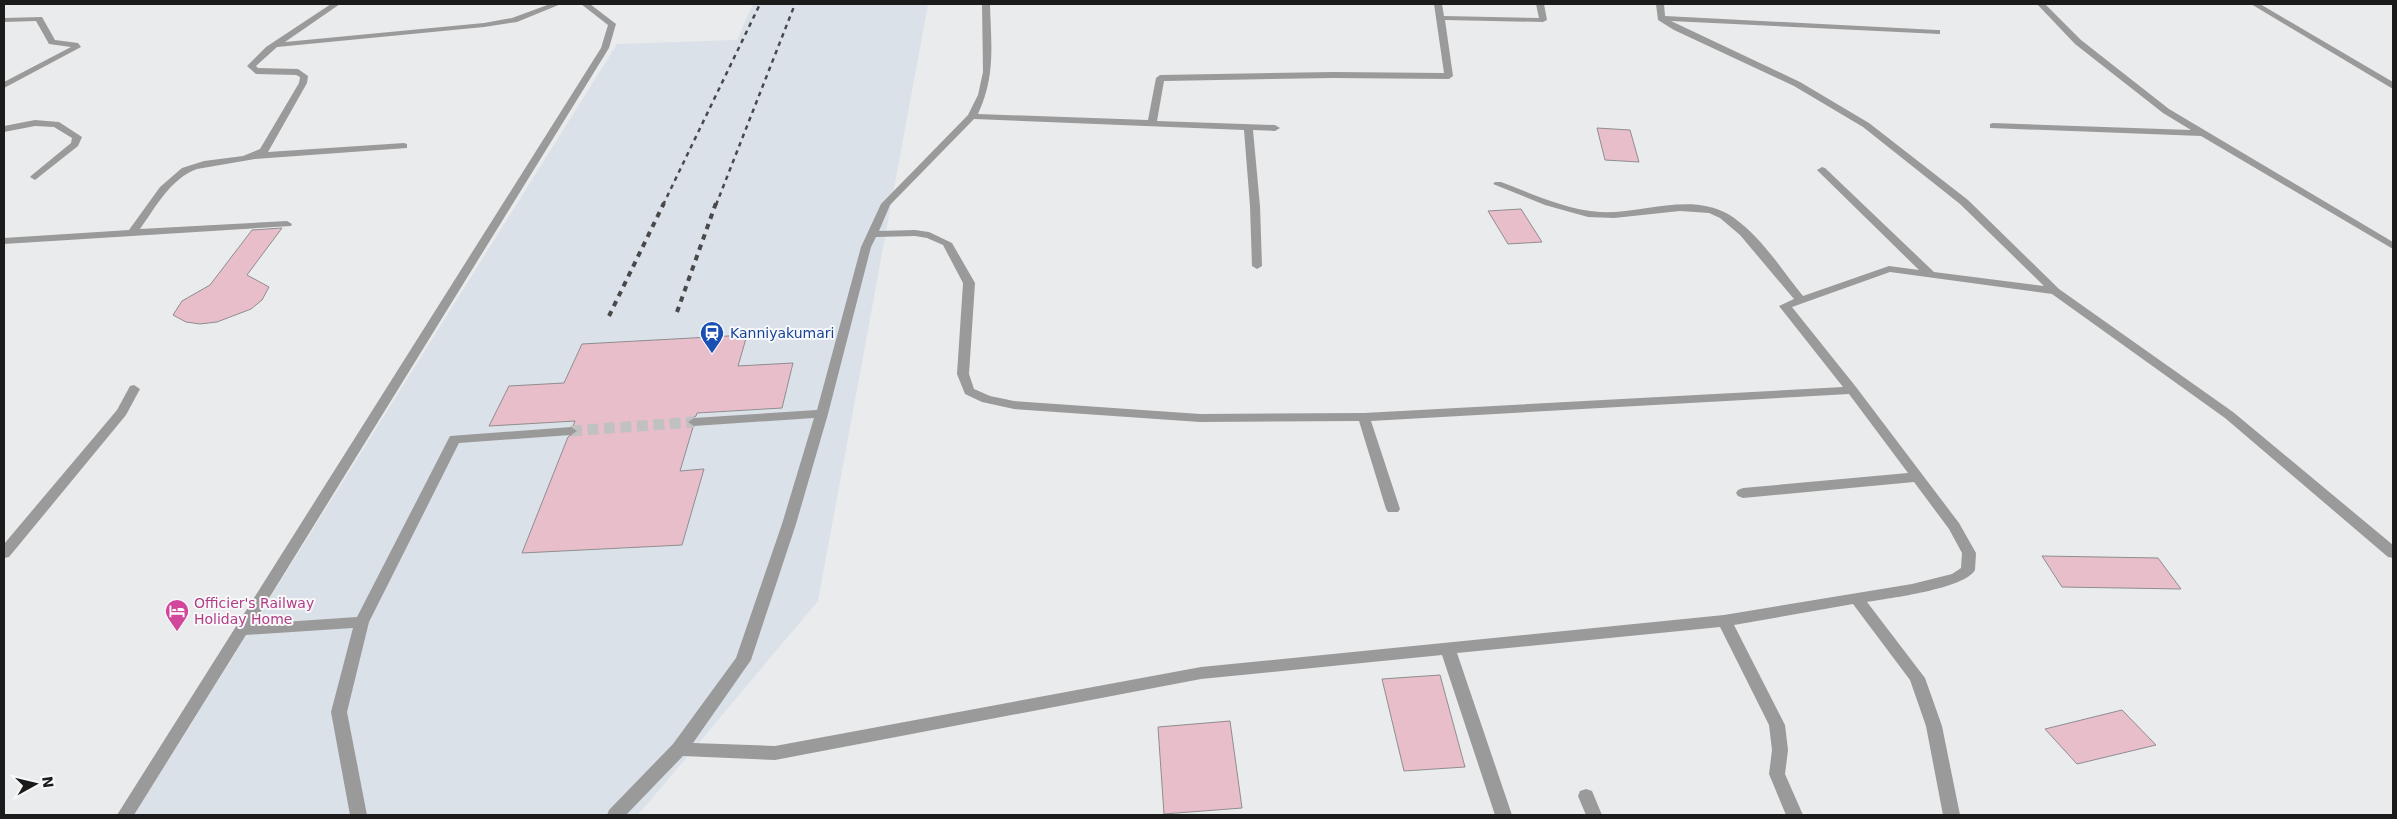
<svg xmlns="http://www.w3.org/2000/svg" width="2397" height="819" font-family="'DejaVu Sans',sans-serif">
  <rect width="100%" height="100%" fill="#eaebec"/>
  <path fill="#dae1e8" d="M753,4H928L818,601L638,815H134L617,44L737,40Z"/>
  <path fill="#e8becb" stroke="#8f8d8e" d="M1597,128L1630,130L1639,162L1605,160Z
    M1521,209L1542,242L1508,244L1488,211Z
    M282,228L247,275L269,287L262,300L251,309L217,322L200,324L186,322L173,315L182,301L210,285L252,230Z
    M747,335L738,366L793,363L782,408L697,413L696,416L686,421L693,427L680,471L704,469L682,545L522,553L568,437L579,430L573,426L575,421L489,426L509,386L564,383L582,344Z
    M2042,556L2158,558L2181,589L2062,587Z
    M1440,675L1465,767L1404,771L1382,679Z
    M2122,710L2156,745L2077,764L2045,729Z
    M1230,721L1242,808L1164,814L1158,727Z"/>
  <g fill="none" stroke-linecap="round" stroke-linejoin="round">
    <path stroke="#c1c1c2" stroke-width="11" stroke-dasharray="11 5.5" stroke-linecap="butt" d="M571,431L694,422"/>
    <path fill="#9b9a9a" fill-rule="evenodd" d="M331,4H340L285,42L484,23L512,18L550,4H561L517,22L484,27L277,47L256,66L258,68L298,69L308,76L307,83L268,152L404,143L407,144V148L255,159L197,169C170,179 156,207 140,229L287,221L292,224L291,226L4,244V238L129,230L160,187L182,168L204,161L243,156L260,149L299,83L300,77L296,75L256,74L247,66L266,47Z
      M581,4H590L616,24L609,48L253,624L357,617L450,436L571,427L577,431L571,435L459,443L369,622L347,712L367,815H350L331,712L353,628L246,635L134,815H117L601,48L608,25Z
      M982,4H990C991,45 996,75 978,114L1148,120L1156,78L1160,75L1333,72L1444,73L1434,4H1442L1444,16L1539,18L1536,4H1544L1547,20L1543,22L1445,20L1453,76L1449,79L1333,78L1164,81L1157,121L1275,125L1280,128L1275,131L1253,130L1260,206L1262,266L1257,269L1252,266L1250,206L1244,130L974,119L890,205L879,231L915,230L929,232L952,243L975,283L969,374L974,389L990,396L1014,401L1200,414L1364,413L1843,387L1779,306L1794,299L1740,235L1720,218L1709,213L1680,211L1614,218L1588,217L1545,205L1493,184L1495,182H1501C1533,194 1566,210 1600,212C1641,214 1690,192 1728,214C1759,233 1781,269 1803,296L1889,266L1919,270L1819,172L1817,170L1822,167L1825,168L1934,272L2044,286L1960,204L1863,127L1794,86L1674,30L1658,20L1656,4H1664L1665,16L1937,30H1940V34L1671,21L1800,82L1869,123L1968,200L2059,289L2233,412L2393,545V558L2388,557L2225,418L2052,294L1890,272L1792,307L1856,387L1959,523L1976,553L1975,570C1964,589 1890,598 1867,602L1925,678L1942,726L1960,815H1943L1926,726L1910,680L1853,604L1734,625L1785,725L1788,750L1785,774L1803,815H1786L1769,774L1772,750L1769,725L1720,627L1457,653L1512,815H1495L1442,655L1201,679L775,760L683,756L626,815H607L609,810L673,744L736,658L782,524L814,418L694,426L688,422L694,418L817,410L861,247L881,204L968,115L978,95L983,72ZM915,236L927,238L943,245L963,283L957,374L965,394L982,402L1014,409L1200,422L1359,421L1386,509L1388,512H1398L1400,509L1371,421L1849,394L1908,473L1743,488L1738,490L1736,493L1738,496L1743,498L1914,482L1949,529L1962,553L1961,568L1952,574L1912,584L1724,615L1201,667L775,746L693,743L751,660L796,524L828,414L871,247L876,237Z
      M2037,4H2045L2081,40L2169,109L2393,242V249L2201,136L1990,128V124L1993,123L2191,130L2163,113L2075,44Z
      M2251,4H2260L2393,82V89Z
      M42,17L55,40L78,43L81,47L4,88V82L71,47L49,44L36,21L4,22V18Z
      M35,120L59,122L82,137L78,146L35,180L30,177L32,175L71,143L72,138L54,127L35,126L4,132V126Z
      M134,385L140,389L126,415L9,557L4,558V544L117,410L130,386Z
      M1586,789L1592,791L1602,815H1586L1578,796L1580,791Z"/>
    <path stroke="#49494a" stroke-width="2.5" stroke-dasharray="4.5 4.5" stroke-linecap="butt" d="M663,205L760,4
      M716,205L795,4"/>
    <path stroke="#49494a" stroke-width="4" stroke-dasharray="5.5 5.5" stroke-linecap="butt" d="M677,312L716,203
      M609,316L664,203"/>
  </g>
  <defs>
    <g id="station-pin" transform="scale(1.25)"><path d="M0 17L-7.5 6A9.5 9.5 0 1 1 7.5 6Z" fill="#1a4fb4" stroke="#f7f8fa"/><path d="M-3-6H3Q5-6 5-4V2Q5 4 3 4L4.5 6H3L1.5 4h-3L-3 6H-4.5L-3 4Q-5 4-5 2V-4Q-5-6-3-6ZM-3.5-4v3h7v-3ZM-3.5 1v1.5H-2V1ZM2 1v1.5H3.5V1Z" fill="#fff"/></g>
    <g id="hotel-pin" transform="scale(1.25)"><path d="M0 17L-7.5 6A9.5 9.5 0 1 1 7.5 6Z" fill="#d1479c" stroke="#f7f8fa"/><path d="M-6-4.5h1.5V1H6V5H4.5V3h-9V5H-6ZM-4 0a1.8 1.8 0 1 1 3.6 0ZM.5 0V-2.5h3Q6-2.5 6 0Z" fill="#fff"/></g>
  </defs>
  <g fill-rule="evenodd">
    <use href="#station-pin" x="712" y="333"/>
    <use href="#hotel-pin" x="177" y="611"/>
  </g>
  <g text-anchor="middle" stroke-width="4" stroke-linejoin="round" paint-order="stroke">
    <g font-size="14" fill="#164399" stroke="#f7f8fa" text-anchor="start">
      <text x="730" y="338">Kanniyakumari</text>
    </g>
    <g font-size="14" fill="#b23c85" stroke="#f7f8fa" text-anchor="start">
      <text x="194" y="608">Officier's Railway<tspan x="194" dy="16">Holiday Home</tspan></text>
    </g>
  </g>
  <rect width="2397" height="819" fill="none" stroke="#1b1b1c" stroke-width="10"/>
  <g transform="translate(35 784) rotate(82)" stroke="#f7f8fa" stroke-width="4" paint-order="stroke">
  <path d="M0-4L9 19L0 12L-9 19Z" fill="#1b1b1c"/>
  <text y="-8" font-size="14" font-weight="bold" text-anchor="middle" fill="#1b1b1c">N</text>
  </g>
</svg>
